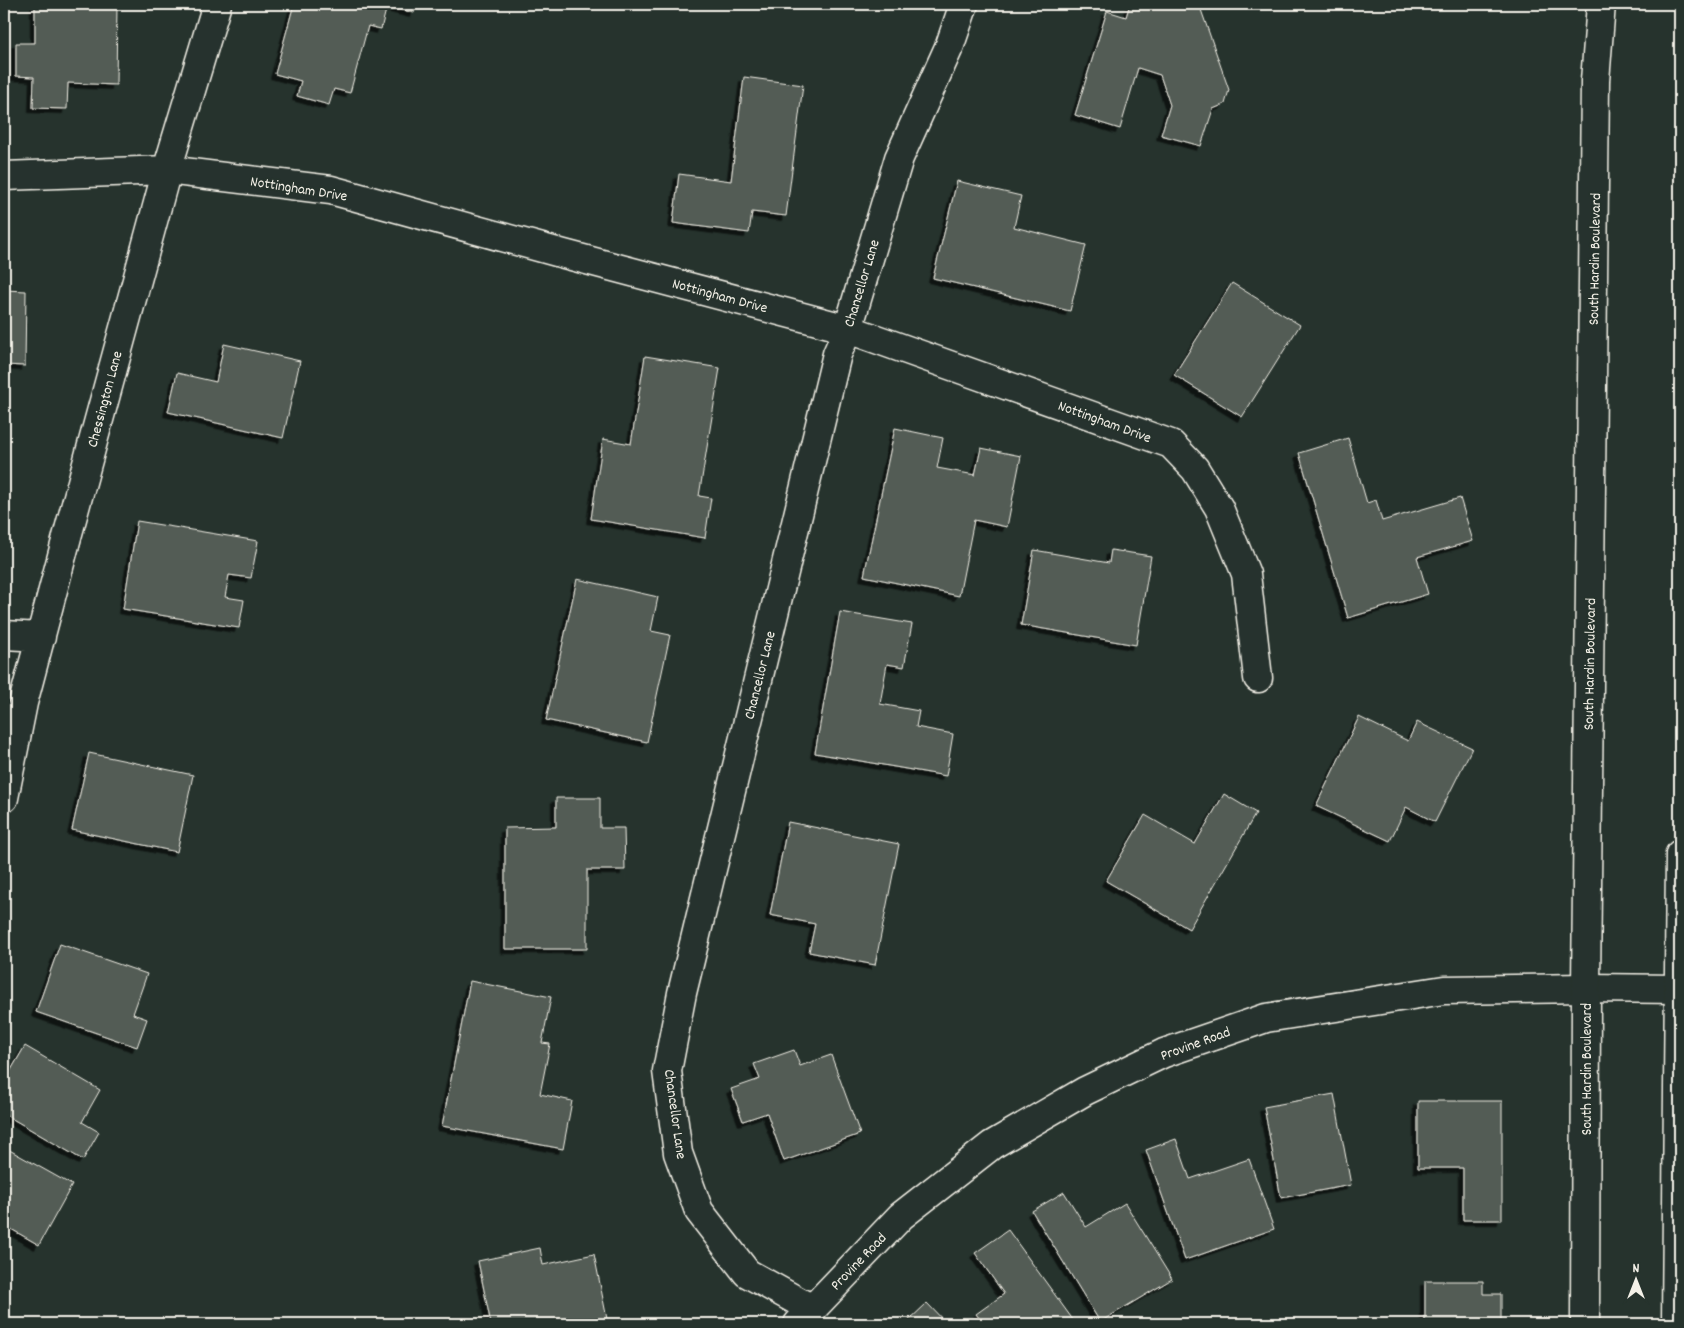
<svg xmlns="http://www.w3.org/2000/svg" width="1684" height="1328" font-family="Dekko,sans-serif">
  <defs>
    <filter id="shadow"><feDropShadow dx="-4.5" dy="4.5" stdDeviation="0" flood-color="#0009"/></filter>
  </defs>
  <rect width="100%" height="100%" fill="#26332d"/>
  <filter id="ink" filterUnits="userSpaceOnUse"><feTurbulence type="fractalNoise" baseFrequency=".02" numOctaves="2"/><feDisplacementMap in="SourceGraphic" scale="10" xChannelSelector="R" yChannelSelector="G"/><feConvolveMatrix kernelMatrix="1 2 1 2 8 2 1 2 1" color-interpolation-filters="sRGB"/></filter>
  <g filter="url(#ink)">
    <path fill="#525c55" stroke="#f4f1e8" filter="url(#shadow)" d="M35,4H117L116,85L68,83L67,109L33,108L34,77L16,76V43H35Z
      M294,4H416L414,13L387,6L381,29L368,26L350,93L334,89L329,105L297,96L301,81L275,74Z
      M1130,4H1199L1229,90L1225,104L1213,109L1201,146L1161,135L1170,105L1160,75L1138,68L1120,129L1075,115L1107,11L1126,17Z
      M744,77L803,85L786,216L752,212L749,233L673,223L679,174L731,181Z
      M957,181L1021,196L1014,227L1086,245L1070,311L933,278Z
      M1232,283L1300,325L1242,417L1174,375Z
      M4,290L26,291L25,366L4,365Z
      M224,344L300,361L283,438L168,412L177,373L216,382Z
      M645,356L720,368L699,496L711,498L705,538L591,519L603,439L631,444Z
      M895,428L943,438L937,468L975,475L981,448L1021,456L1007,527L974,520L959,596L864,576Z
      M1348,438L1367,503L1376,500L1382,521L1460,498L1473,541L1417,557L1428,594L1348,618L1299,453Z
      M137,521L258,541L251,578L229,575L225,597L244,600L239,628L123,609Z
      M1034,550L1109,563L1111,550L1151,556L1136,645L1021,625Z
      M577,579L658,597L651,631L670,635L647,742L546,720Z
      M840,612L912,624L904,667L887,664L880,704L919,711L916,727L953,734L946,776L815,753Z
      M1359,717L1408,741L1417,722L1472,748L1435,822L1406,807L1390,841L1316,806Z
      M89,753L193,775L177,852L72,830Z
      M1224,794L1256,813L1189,929L1106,881L1145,815L1195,844Z
      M556,798H600V828H624L625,870H587V949H505V828L556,827Z
      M788,822L899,844L875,965L809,952L815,924L770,915Z
      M60,944L147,974L133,1014L147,1019L137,1047L36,1012Z
      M470,981L551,997L542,1043L550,1044L540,1094L572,1101L563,1149L442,1126Z
      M25,1046L100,1090L82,1122L99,1132L83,1160L4,1114V1082Z
      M794,1050L800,1066L831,1055L860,1134L784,1161L767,1113L743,1121L731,1089L760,1079L754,1064Z
      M1334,1094L1351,1185L1281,1198L1264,1107Z
      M1418,1101H1502V1220H1463V1168H1418Z
      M1176,1139L1190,1179L1249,1159L1274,1229L1185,1260L1146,1150Z
      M4,1147L72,1185L39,1245L4,1225Z
      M1064,1192L1086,1227L1125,1203L1172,1279L1100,1322L1032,1211Z
      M1008,1230L1076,1324H984L976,1314L1004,1294L975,1253Z
      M540,1248L543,1265L594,1254L608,1324H491L478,1261Z
      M1425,1281H1483V1294H1501V1324H1425Z
      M927,1303L947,1324H905Z"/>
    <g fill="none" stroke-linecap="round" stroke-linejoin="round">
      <g stroke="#f4f1e8" stroke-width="31">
        <path id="minor" d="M4,176L167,170L331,190L564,254L848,329L1171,444L1195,469L1219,508L1246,574L1258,678
          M4,635L41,637
          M4,798L23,703L67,537L167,170L217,4
          M812,1309L747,1273L699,1211L678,1153L667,1071L682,993L837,354L848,329L899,158L950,45L964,4
          M798,1324L901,1216L992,1145L1085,1091L1164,1053L1266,1018L1444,990L1586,988L1680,989"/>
      </g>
      <g stroke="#f4f1e8" stroke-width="31">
        <path id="secondary" d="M1585,1324L1586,988L1595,81L1601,4
          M1676,1324L1680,854"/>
      </g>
      <use href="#minor" stroke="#26332d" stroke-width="28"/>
      <use href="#secondary" stroke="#26332d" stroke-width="28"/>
    </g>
  </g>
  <g text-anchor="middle" stroke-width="4" stroke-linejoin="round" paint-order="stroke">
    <g font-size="15" fill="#f4f1e8" stroke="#26332d">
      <text transform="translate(299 188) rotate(9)" y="5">Nottingham Drive</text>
      <text transform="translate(1594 259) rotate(-89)" y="5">South Hardin Boulevard</text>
      <text transform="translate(861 283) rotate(-73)" y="5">Chancellor Lane</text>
      <text transform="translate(720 295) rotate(15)" y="5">Nottingham Drive</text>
      <text transform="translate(104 399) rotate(-75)" y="5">Chessington Lane</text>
      <text transform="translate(1105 421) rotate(20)" y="5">Nottingham Drive</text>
      <text transform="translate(1589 664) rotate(-89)" y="5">South Hardin Boulevard</text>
      <text transform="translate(759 675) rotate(-76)" y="5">Chancellor Lane</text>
      <text transform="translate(1195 1043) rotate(-20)" y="5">Provine Road</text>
      <text transform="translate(1586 1069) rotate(-90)" y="5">South Hardin Boulevard</text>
      <text transform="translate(676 1114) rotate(82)" y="5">Chancellor Lane</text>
      <text transform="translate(858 1261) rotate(-46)" y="5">Provine Road</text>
    </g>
  </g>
  <rect width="1684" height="1328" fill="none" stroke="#26332d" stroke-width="20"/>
  <rect x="10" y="10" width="1664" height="1308" fill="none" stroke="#f4f1e8" stroke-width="2" filter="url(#ink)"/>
  <g transform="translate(1636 1280)" stroke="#26332d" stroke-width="4" paint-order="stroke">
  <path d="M0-4L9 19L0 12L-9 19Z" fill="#f4f1e8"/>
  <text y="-8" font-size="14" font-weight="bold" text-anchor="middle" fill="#f4f1e8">N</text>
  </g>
</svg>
